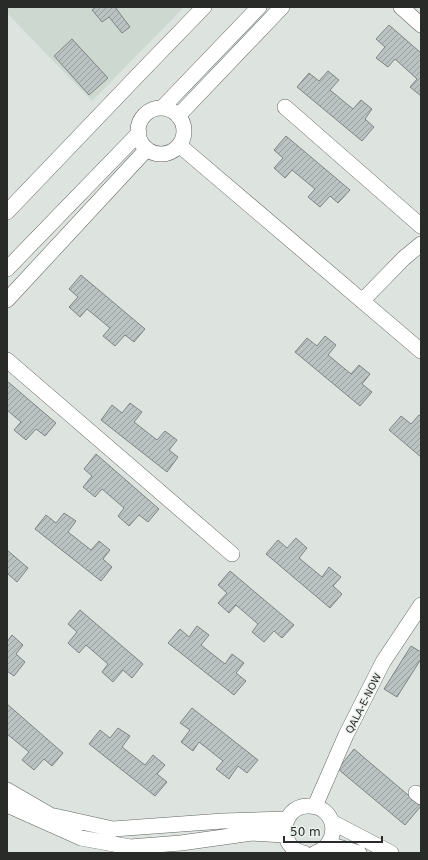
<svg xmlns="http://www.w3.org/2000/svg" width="428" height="860" font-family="'DejaVu Sans',sans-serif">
  <defs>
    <pattern id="building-hatch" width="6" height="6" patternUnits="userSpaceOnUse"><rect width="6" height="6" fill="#bbc3c2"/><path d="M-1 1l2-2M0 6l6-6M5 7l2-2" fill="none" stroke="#989f9e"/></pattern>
  </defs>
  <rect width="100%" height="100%" fill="#dde3de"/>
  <path fill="#ccd8d0" d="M7,7H184L92,101L7,13Z"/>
  <path fill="url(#building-hatch)" stroke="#7e8584" d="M96,7H115L130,27L122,33L109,17L102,22L92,10Z
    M389,25L421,53V96L410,87L417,79L395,59L388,67L376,58L385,47L376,39Z
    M72,39L108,78L89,95L54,56Z
    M328,71L339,80L330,90L353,109L361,100L372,109L365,119L374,127L362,141L297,87L309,73L319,81Z
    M286,136L350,190L338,203L330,196L320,207L308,197L315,189L292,170L285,178L274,168L283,158L274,150Z
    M81,275L145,329L134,342L125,335L115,346L103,336L110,328L87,309L80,317L69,307L78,297L69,289Z
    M325,336L336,345L328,355L351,374L359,365L370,374L362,384L372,392L360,406L295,352L307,338L317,346Z
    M7,381L56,423L45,436L36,429L26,440L14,430L21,422L7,410Z
    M130,403L142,412L134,422L157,440L165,431L177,440L169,450L178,457L167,472L101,420L112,405L122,413Z
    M419,415L421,416V457L389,430L401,416L411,424Z
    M96,454L159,509L148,522L139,515L129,526L118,516L124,508L102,489L95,497L83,487L92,476L84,469Z
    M64,513L76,521L68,532L91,550L99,541L110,550L103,559L112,567L101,581L35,529L46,515L56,523Z
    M296,538L307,548L299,558L322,577L329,567L341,577L333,586L342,594L330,608L266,554L278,540L287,548Z
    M7,550L28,568L17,582L8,574L7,575Z
    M230,571L294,625L282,638L274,631L264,642L252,632L258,624L236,605L229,613L218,603L227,593L218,585Z
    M80,610L143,664L132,678L123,670L113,682L102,672L108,664L86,645L79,653L68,643L77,632L68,624Z
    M197,626L209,635L201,645L225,664L232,654L244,663L236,673L246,681L234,695L168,643L180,629L189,637Z
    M12,635L23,645L16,654L25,662L14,676L7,671V642Z
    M411,646L421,652V659L397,697L384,689Z
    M7,704L63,753L52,766L44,759L34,770L22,760L29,752L7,734Z
    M192,708L258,760L247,773L238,766L229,779L216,769L223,761L199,742L193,751L181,742L190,730L180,723Z
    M118,728L130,736L122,747L145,765L153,755L165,765L157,774L167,782L155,796L89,744L100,730L110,738Z
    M354,749L421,806L405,825L338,769Z"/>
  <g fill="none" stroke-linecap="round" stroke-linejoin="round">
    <g stroke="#626763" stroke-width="16">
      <path id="minor" d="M401,7L421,25
        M285,107L421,226
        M162,108L259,7
        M138 131a23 23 0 1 1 46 0a23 23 0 1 1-46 0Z
        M178,116L282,7
        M179,145L421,351
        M7,212L139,74L204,7
        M7,269L139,133
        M7,300L147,149
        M362,301L404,258L421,244
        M7,360L232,554
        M7,790L50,815L113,829L223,821L287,819
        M416,793L421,797
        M7,805L81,838L130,847L181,843L252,833L285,835
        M315,806L346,735L383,662L421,605
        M332,822L391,853
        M328,844L359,853
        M304,853C277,848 280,807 307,806C336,804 343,843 315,853"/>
    </g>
    <use href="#minor" stroke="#fff" stroke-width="15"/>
  </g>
  <g text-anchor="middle" stroke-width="3" stroke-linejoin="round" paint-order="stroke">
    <g font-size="10" fill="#292b29" stroke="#eaf0ec">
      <text transform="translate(363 703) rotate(-63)" y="4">QALA-E-NOW</text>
    </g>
  </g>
  <rect width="428" height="860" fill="none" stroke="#292b29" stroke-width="16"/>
  <path d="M284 836v6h98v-6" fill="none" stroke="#292b29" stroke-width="2"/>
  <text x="290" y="836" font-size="12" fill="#292b29" stroke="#eaf0ec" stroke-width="3" paint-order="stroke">50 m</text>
</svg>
